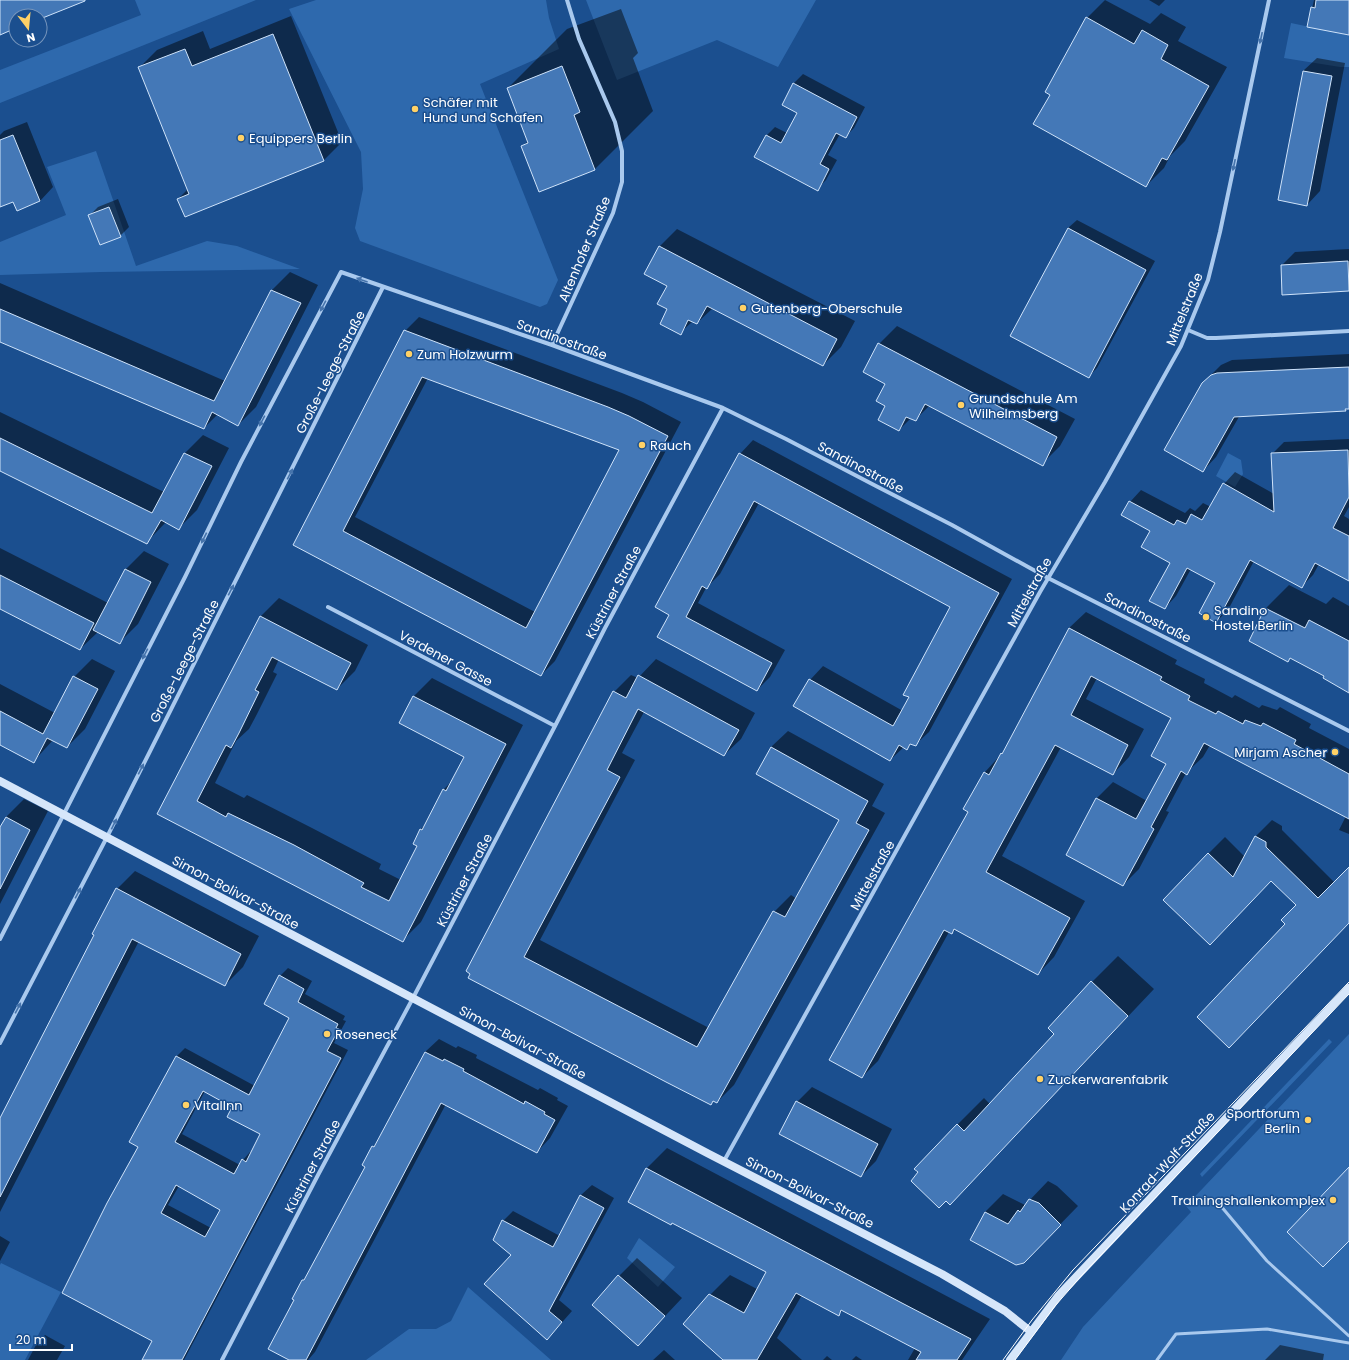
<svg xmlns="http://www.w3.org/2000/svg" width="1349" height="1360" font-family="Poppins,sans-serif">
  <rect width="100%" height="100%" fill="#1b4f8f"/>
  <path fill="#2e69ad" d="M135,0H256L0,103V70L141,15Z
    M316,0H546L549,18L559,49L480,84L558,280L547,304L540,307L360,241L355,228L363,189L361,152L289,9Z
    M586,0H816L778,67L717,40L617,80Z
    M1291,23L1348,35L1349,30V67H1340L1284,58Z
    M96,151L136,266L207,241L237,246L300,269L101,272L0,275V242L66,215L47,167Z
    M1228,453L1241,460L1243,474L1235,487L1216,476Z
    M1349,1034V1360H1061L1083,1327L1191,1212L1186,1206Z
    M1329,1039L1332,1042L1202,1177L1200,1174Z
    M639,1238L675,1267L658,1287L627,1258Z
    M1,1263L61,1292L25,1360H0V1265Z
    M468,1287L551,1360H366L409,1329H436L451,1321Z"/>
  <path fill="#0007" fill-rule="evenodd" d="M1105,0L1150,24L1161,13L1186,27L1178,41L1227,67L1185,141L1170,156L1164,168L1146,186L1051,94L1046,92L1087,18Z
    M1149,0H1165L1159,6Z
    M1314,0H1349V33L1308,26Z
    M621,9L638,53L633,58L653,111L595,169L523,146L528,141L508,88L567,29Z
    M291,16L342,142L324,160L185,216L178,199L188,189L139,68L157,50L203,31L210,49Z
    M1317,58L1345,63L1320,191L1307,205L1303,71Z
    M803,74L865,107L854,128L845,137L840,134L828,155L837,160L826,180L817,189L766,136L775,127L787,133L798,112L783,104L794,83Z
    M27,122L53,187L40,201L17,210L13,200L0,206V135L4,131Z
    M118,199L129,227L120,236L89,216L98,207Z
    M1077,220L1155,261L1097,368L1088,377L1068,228Z
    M677,229L855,321L841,347L823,365L713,308L697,323L693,321L680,333L669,309L668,285L659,247Z
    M1349,249V290L1283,294L1282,265L1295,252Z
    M290,272L318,285L256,407L238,425L218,414L204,428L0,340V283L225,381L272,290Z
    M419,317L622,393L643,402L681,422L555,661L541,675L294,545L405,331ZM428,378L621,450L535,612L355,517Z
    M897,326L1075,419L1060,446L1042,464L930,405L915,420L911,418L899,430L887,405L886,383L879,344Z
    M1349,354V408L1345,410L1240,415L1216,457L1203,471V383L1221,365L1232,360Z
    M0,412L164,492L185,453L203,435L229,448L197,510L179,528L166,522L146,543L0,470Z
    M1349,439V507L1344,516L1349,519V580L1319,564L1313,575L1302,586L1254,561L1228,610L1216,622L1217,583L1191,569L1176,596L1165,608L1172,562L1152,530L1130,502L1141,490L1185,513L1190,508L1195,511L1203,503L1211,507L1224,484L1235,472L1274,494L1272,454L1284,442Z
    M753,440L1012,579L929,732L915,745L912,743L907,749L904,747L890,760L810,680L823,666L903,711L952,606L759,503L720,574L706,588L698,603L785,650L770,677L757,690L671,614L740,454Z
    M0,548L108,603L126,569L144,551L169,564L138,624L120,642L98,632L80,649L0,608Z
    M1289,585L1326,604L1333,597L1349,606V692L1325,676L1291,658L1288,660L1250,640L1266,608Z
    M279,598L368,645L355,671L337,689L279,659L273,672L277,674L257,714L249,729L236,741L215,783L244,798L247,795L312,828L381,864L379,869L401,880L419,846L414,843L421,829L424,826L443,790L453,780L465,756L401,723L414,696L432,678L523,725L421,922L403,940L158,814L261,616Z
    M1086,612L1177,660L1175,664L1205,679L1204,683L1232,698L1235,695L1259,708L1262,705L1277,710L1280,707L1311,724L1309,728L1349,749V834L1339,830L1346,816L1210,745L1203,757L1186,773L1166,811L1169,812L1139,869L1123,885L1067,855L1097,798L1113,782L1147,801L1167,763L1172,718L1097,678L1086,699L1144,729L1129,757L1113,774L1061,747L1002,856L1085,901L1054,957L1038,974L956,929L952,933L949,932L878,1061L862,1077L969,812L964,809L985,772L1006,749L1069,628Z
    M92,659L115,671L85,729L67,747L53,740L34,761L0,744V684L55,713L74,677Z
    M656,659L755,713L741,739L724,755L644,712L622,753L635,760L540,940L709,1028L774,912L791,895L797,899L841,820L771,747L788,731L884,784L872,806L885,813L734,1085L717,1102L714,1100L711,1104L467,971L614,692L631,675L638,678Z
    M24,799L48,811L0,904V830L6,817Z
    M1272,820L1282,826V830L1335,883L1349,869V922L1287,924L1297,905L1271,880L1226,927L1208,854L1225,837L1245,857L1256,836Z
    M135,871L259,936L243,967L225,985L139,941L0,1212V1120L95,934L117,889Z
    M1118,956L1154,989L976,1177L957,1125L984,1098L990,1104L1056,1034L1092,982Z
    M288,968L312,981L305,994L345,1016L343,1020L346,1021L334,1043L348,1050L184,1360H143L153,1340L140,1147L130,1142L177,1056L185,1048L255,1086L290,1017L280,976ZM205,1091L234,1106L261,1133L251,1153L250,1152L243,1160L240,1165L182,1134ZM179,1186L222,1209L211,1228L168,1205Z
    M439,1039L456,1048L458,1046L477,1055L476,1058L538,1090L540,1088L558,1098L557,1100L568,1106L550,1138L537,1152L446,1104L315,1352L308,1360H291L295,1300L303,1280L308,1275L366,1166L373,1147L379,1140L425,1052Z
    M812,1087L892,1129L876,1161L861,1176L797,1102Z
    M667,1148L990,1319L962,1360H908L915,1348L843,1310L838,1314L802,1295L777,1338L802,1360H724L710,1295L730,1275L757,1289L767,1272L673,1222L629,1202L647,1168Z
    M1048,1181L1057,1186L1078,1206L1042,1243L985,1212L1003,1194L1025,1205Z
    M592,1185L614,1198L559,1300L572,1311L557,1328L503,1221L513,1211L560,1236L581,1195Z
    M0,1236L10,1242L0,1261Z
    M637,1258L682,1298L638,1345L619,1276Z
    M45,1335L65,1346L57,1360H28L37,1343Z
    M1280,1345L1324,1354L1323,1360H1265Z
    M664,1350L675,1360H653Z
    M827,1356L832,1360H823Z
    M856,1356L862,1360H852Z"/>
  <path fill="#4478b7" stroke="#cfe3fa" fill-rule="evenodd" d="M0,0H85V1L40,19V16H16V28L0,35Z
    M1316,0H1349V35L1307,27L1311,7L1315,8Z
    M1086,17L1134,44L1142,30L1168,45L1161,59L1209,86L1167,160L1162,158L1146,187L1033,124L1050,95L1045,92Z
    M273,34L324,161L185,217L177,199L189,194L138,67L185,49L192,66Z
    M562,66L580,112L574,115L595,170L539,192L521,146L528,143L507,88Z
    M1303,71L1332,76L1307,206L1278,200Z
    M793,83L857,117L846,138L836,133L820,164L829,169L818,191L754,157L766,135L781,143L797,113L782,105Z
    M13,135L40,201L17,211L13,202L0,207V140Z
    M109,207L121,237L100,245L88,215Z
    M1068,228L1146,270L1089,378L1010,336Z
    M659,246L837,339L823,366L707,306L697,324L688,320L681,335L660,324L667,309L657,304L667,286L644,274Z
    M1348,261L1349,291L1282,295L1281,265Z
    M271,290L301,303L238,426L212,412L204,429L0,342V309L214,401Z
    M404,330L608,407L629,416L668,436L541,676L293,545ZM422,377L619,450L526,628L343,531Z
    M878,343L1057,437L1043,466L925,404L916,421L906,417L899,431L878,420L885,406L876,401L885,384L863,372Z
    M1349,367V409H1345L1346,411L1234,417L1203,472L1164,450L1202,383L1211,375L1217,373Z
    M0,438L152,513L184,453L212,466L179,530L161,520L147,544L0,471Z
    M1348,450L1349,497L1333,528L1349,536V581L1315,563L1302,588L1250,560L1216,623L1199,613L1215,583L1187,568L1165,609L1149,601L1170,563L1141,547L1150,531L1121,515L1129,501L1174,525L1177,520L1186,524L1191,514L1202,520L1223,483L1274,512L1271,453Z
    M739,453L999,593L916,746L910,744L907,750L899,745L890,761L793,706L809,679L893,726L909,697L903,695L950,607L754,501L707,589L702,586L686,617L772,663L757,691L657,637L669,615L655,607Z
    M125,569L151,582L120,644L93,630Z
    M0,575L94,623L80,650L0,609Z
    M1265,608L1305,628L1309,620L1349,641V693L1323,678L1324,676L1290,658L1288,662L1249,641Z
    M260,616L351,663L337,690L272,657L255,690L259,692L239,733L231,748L226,745L197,801L226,817L228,813L294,845L364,883L361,887L389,901L417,846L413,844L420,829L422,830L443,789L446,791L464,757L399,723L413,696L506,744L403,942L157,814Z
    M1069,628L1162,677L1160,680L1190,696L1188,700L1216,714L1218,711L1243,724L1245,720L1261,726L1263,723L1296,740L1294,744L1349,774V819L1204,743L1187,775L1181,771L1151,827L1154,829L1123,886L1066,855L1096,798L1136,819L1166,764L1151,756L1171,718L1091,676L1071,715L1128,745L1113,775L1055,745L986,872L1070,918L1038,975L954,929L952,934L944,930L862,1078L829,1060L968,812L963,809L971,795L984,772L989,775L1001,753L1002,754Z
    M638,675L739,730L724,756L638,709L607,770L620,777L524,957L697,1047L773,911L785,917L839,820L756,774L771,747L868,801L856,823L869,830L717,1103L713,1101L711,1105L666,1082L468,978L470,974L466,971L613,691L626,698Z
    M73,676L98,689L67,748L47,738L34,763L0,745V711L43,734Z
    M6,817L30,830L0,889V827Z
    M1255,836L1266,842V847L1318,898L1349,867V923L1229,1048L1197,1017L1285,924L1281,920L1296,905L1271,881L1210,945L1163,900L1208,853L1233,877Z
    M116,888L241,954L225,986L132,939L0,1197V1118L94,935L92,934Z
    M279,975L304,989L298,1002L338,1024L336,1028L339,1029L327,1051L341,1058L182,1360H142L152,1341L62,1293L107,1203L138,1147L129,1142L176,1056L249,1095L289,1018L264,1004ZM203,1091L232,1107L227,1117L260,1134L246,1162L242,1159L234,1174L175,1142ZM176,1185L220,1210L205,1237L161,1213Z
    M1091,981L1128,1016L950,1205L946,1201L939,1208L911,1181L918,1172L914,1169L957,1124L964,1131L1054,1034L1048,1028Z
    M425,1052L443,1061L444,1059L464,1069L463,1071L524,1104L525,1101L545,1112L544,1114L555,1120L537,1153L441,1103L306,1360H289L268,1349L294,1300L292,1299L302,1280H304L365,1167L362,1165L372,1146L374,1147Z
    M796,1101L878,1144L861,1177L779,1134Z
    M1349,1167V1241L1323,1267L1287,1232Z
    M646,1168L900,1302L971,1339L957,1360H916L921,1352L841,1310L839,1316L796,1293L757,1360H723L683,1324L709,1294L744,1313L766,1272L672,1223L671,1225L628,1202Z
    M580,1195L604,1208L549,1311L562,1322L547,1340L484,1284L511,1255L493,1240L502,1220L553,1247Z
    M1029,1199L1039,1203L1061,1225L1024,1263L1016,1265L970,1240L985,1212L1008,1224L1018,1210L1020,1212Z
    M618,1275L665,1316L638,1346L592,1305Z"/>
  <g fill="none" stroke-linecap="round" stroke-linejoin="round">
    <path stroke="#a9c9ee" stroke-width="3" d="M1220,1205L1267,1261L1349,1336
      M1157,1360L1176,1334L1267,1329L1349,1343"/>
    <path stroke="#a9c9ee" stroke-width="4" d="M1188,330L1207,338H1216L1349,331
      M552,345L613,213L622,182V151L615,122L579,39L567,0
      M328,607L555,726
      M0,939L185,577L241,462L341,272L552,345L723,408L786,439L876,486L952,525L1048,578L1349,731
      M0,1043L107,837L383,287
      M724,1161L1040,592L1105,482L1181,346L1208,280L1220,232L1269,0
      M222,1360L318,1175L413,998L555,726L605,628L723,408"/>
    <path stroke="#d6e6fa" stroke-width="8" d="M0,781L709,1154L942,1274L1005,1311L1030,1331
      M1010,1360L1059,1295L1349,988"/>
    <path stroke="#fff" stroke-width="1" d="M1003,1360L1032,1320L1073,1270L1349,982
      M1015,1360L1055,1306L1082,1275L1349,994"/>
  </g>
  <defs><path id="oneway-solid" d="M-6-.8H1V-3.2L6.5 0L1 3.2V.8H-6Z"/></defs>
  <g fill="#4674ac">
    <use href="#oneway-solid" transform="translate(1261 38) rotate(102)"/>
    <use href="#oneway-solid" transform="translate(1234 165) rotate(102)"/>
    <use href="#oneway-solid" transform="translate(362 280) rotate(-160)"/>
    <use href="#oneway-solid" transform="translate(323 306) rotate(118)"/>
    <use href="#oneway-solid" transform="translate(262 421) rotate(118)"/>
    <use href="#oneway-solid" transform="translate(290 474) rotate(-63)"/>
    <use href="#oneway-solid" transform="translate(204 538) rotate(116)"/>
    <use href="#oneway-solid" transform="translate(231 590) rotate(-63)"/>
    <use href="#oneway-solid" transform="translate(145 654) rotate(117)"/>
    <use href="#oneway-solid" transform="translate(141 769) rotate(-63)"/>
    <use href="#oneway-solid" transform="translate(114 824) rotate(-64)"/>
    <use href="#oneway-solid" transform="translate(78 893) rotate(-62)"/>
    <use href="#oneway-solid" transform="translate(18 1008) rotate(-62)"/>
  </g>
  <g fill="#ffd166" stroke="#1b4f8f" stroke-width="1.5">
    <circle cx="415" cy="109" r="4"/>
    <circle cx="241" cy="138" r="4"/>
    <circle cx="743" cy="308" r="4"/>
    <circle cx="409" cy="354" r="4"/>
    <circle cx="961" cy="405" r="4"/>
    <circle cx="642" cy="445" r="4"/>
    <circle cx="1206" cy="617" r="4"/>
    <circle cx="1335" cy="752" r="4"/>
    <circle cx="327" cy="1034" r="4"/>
    <circle cx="1040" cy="1079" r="4"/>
    <circle cx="186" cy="1105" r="4"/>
    <circle cx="1308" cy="1120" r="4"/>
    <circle cx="1333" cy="1200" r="4"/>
  </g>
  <g text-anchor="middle" stroke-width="3" stroke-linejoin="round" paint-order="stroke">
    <g font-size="13" fill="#fff" stroke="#1b4f8f" text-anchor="start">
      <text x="423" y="107">Schäfer mit<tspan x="423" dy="15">Hund und Schafen</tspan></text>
      <text x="249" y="143">Equippers Berlin</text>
      <text x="751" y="313">Gutenberg-Oberschule</text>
      <text x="417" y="359">Zum Holzwurm</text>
      <text x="969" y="403">Grundschule Am<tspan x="969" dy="15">Wilhelmsberg</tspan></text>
      <text x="650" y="450">Rauch</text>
      <text x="1214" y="615">Sandino<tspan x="1214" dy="15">Hostel Berlin</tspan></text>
      <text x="1327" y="757" text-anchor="end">Mirjam Ascher</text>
      <text x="335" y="1039">Roseneck</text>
      <text x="1048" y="1084">Zuckerwarenfabrik</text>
      <text x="194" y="1110">VitalInn</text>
      <text x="1300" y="1118" text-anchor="end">Sportforum<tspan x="1300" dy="15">Berlin</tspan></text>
      <text x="1325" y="1205" text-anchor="end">Trainingshallenkomplex</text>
    </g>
    <g font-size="13" fill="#fff" stroke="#1b4f8f">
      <text transform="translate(584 249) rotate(-67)" y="5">Altenhofer Straße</text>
      <text transform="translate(1184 309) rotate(-68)" y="5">Mittelstraße</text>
      <text transform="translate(562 339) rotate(20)" y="5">Sandinostraße</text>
      <text transform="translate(330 372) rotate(-63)" y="5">Große-Leege-Straße</text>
      <text transform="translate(861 467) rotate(28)" y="5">Sandinostraße</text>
      <text transform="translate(613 592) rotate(-62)" y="5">Küstriner Straße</text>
      <text transform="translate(1029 592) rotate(-61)" y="5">Mittelstraße</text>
      <text transform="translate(1148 617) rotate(27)" y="5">Sandinostraße</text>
      <text transform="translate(446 658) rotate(28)" y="5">Verdener Gasse</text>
      <text transform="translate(184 661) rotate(-63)" y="5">Große-Leege-Straße</text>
      <text transform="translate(872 875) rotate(-61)" y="5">Mittelstraße</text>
      <text transform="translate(464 880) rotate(-62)" y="5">Küstriner Straße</text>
      <text transform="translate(236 892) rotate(28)" y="5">Simon-Bolivar-Straße</text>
      <text transform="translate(523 1042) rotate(28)" y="5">Simon-Bolivar-Straße</text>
      <text transform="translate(1167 1162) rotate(-47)" y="5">Konrad-Wolf-Straße</text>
      <text transform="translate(312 1166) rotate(-62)" y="5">Küstriner Straße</text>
      <text transform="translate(810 1192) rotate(27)" y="5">Simon-Bolivar-Straße</text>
    </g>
  </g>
  <g transform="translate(28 28) rotate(164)"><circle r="19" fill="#1b4f8f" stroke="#7695bc"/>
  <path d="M0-3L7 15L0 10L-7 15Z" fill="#ffd166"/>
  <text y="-6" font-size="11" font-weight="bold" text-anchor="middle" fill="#ffffff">N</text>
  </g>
  <path d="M10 1344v6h62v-6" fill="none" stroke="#ffffff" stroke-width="2"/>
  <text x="16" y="1344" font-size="12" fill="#ffffff" stroke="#1b4f8f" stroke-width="3" paint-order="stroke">20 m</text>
</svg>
